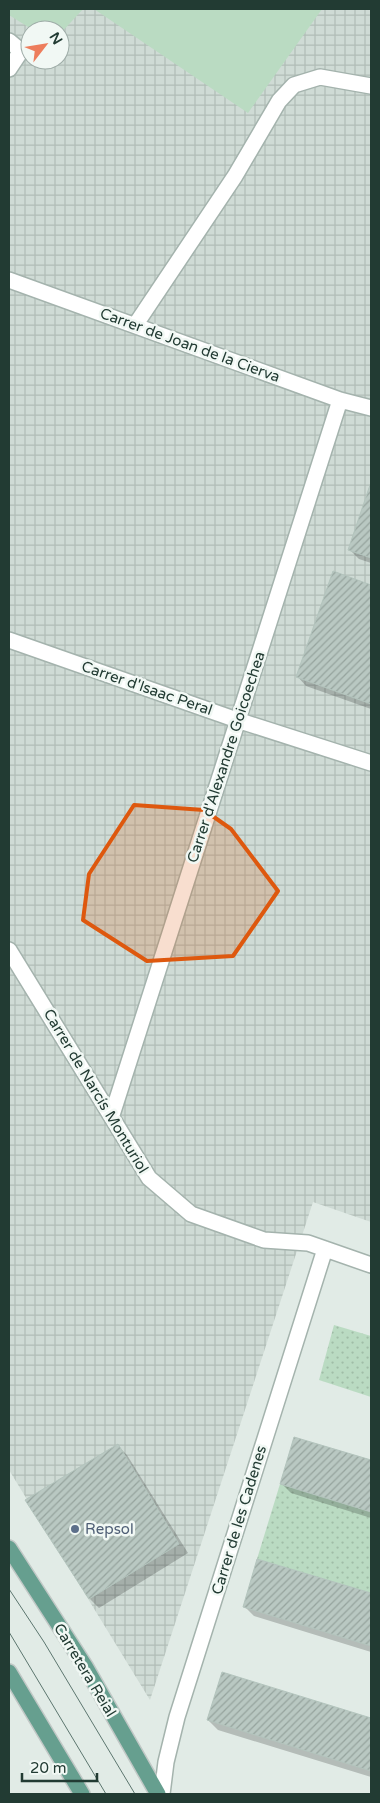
<svg xmlns="http://www.w3.org/2000/svg" width="380" height="1803" font-family="'Varela Round',sans-serif">
  <defs>
    <pattern id="industrial-grid" width="8" height="8" patternUnits="userSpaceOnUse" patternTransform="scale(1.25)"><rect width="8" height="8" fill="#cfdbd5"/><path d="M0 4h8M4 0v8" fill="none" stroke="#b1bdb7"/></pattern>
    <pattern id="park-dots" width="8" height="8" patternUnits="userSpaceOnUse" patternTransform="scale(1.25)"><rect width="8" height="8" fill="#badbc2"/><path d="M2 2h.1M6 6h.1" fill="none" stroke="#a0bda7" stroke-width="1.8" stroke-linecap="round"/></pattern>
    <pattern id="building-hatch" width="6" height="6" patternUnits="userSpaceOnUse" patternTransform="scale(1.25)"><rect width="6" height="6" fill="#b9c8c2"/><path d="M-1 1l2-2M0 6l6-6M5 7l2-2" fill="none" stroke="#96a49e"/></pattern>
  </defs>
  <rect width="100%" height="100%" fill="#e1ebe6"/>
  <path fill="url(#industrial-grid)" fill-rule="evenodd" d="M9,9H371V1222L313,1202L150,1700L9,1470ZM30,30H60V60H30Z"/>
  <path fill="#badbc2" d="M9,9H83L60,34V30H33L9,15Z
    M94,9H322L248,113Z"/>
  <path fill="url(#park-dots)" d="M334,1325L371,1336V1397L319,1380Z
    M280,1484L371,1512V1593L257,1559Z"/>
  <path fill="#0003" d="M371,486V563L359,559L350,550Z
    M334,573L371,586V709L306,686L297,676Z
    M295,1438L371,1461V1518L291,1493L282,1484Z
    M118,1446L127,1455L188,1553L99,1608L90,1599L27,1500Z
    M258,1560L371,1595V1652L254,1616L244,1606Z
    M223,1673L371,1719V1777L218,1730L208,1720Z"/>
  <path fill="url(#building-hatch)" stroke="#b3c4bd" d="M371,482V558L348,550Z
    M333,571L371,585V704L296,677Z
    M294,1437L371,1460V1512L280,1484Z
    M118,1444L179,1544L89,1599L25,1500Z
    M257,1559L371,1593V1646L243,1607Z
    M222,1672L371,1718V1771L207,1720Z"/>
  <g fill="none" stroke-linecap="round" stroke-linejoin="round">
    <g stroke="#a4b3ad" stroke-width="18">
      <path id="minor" d="M9,41L21,51L9,69
        M9,280L340,400L371,408
        M136,324L235,176L279,101L294,85L320,77L371,86
        M9,640L237,720L371,763
        M9,950L149,1178L191,1214L264,1240L308,1243L371,1265
        M112,1115L340,400
        M162,1794L166,1762L177,1717L325,1249"/>
    </g>
    <g stroke="#c1c8c6" stroke-width="18">
      <path id="major" d="M9,1548L85,1666L158,1794
        M9,1672L82,1794"/>
    </g>
    <use href="#minor" stroke="#fff" stroke-width="15"/>
    <use href="#major" stroke="#669f8f" stroke-width="15"/>
    <path stroke="#5c766f" stroke-width="1" d="M9,1589L44,1642L135,1794
      M9,1632L106,1794"/>
  </g>
  <path fill="#de580e" fill-opacity="0.2" stroke="#de580e" stroke-width="4" stroke-linejoin="round" d="M134,805L204,810L231,829L278,891L233,956L147,961L83,920L89,874Z"/>
  <circle fill="#5c6f8a" stroke="#f1f8f4" stroke-width="2" cx="75" cy="1529" r="5"/>
  <g text-anchor="middle" stroke-width="5" stroke-linejoin="round" paint-order="stroke">
    <g font-size="15" fill="#223b33" stroke="#f1f8f4">
      <text transform="translate(190 345) rotate(20)" y="5">Carrer de Joan de la Cierva</text>
      <text transform="translate(147 688) rotate(19)" y="5">Carrer d'Isaac Peral</text>
      <text transform="translate(226 757) rotate(-72)" y="5">Carrer d'Alexandre Goicoechea</text>
      <text transform="translate(96 1091) rotate(59)" y="5">Carrer de Narcís Monturiol</text>
      <text transform="translate(239 1520) rotate(-73)" y="5">Carrer de les Cadenes</text>
      <text transform="translate(85 1670) rotate(59)" y="5">Carretera Reial</text>
    </g>
    <g font-size="15" fill="#4e5e75" stroke="#f1f8f4" text-anchor="start">
      <text x="85" y="1534">Repsol</text>
    </g>
  </g>
  <rect width="380" height="1803" fill="none" stroke="#223b33" stroke-width="20"/>
  <g transform="translate(45 45) rotate(59)"><circle r="24" fill="#f1f8f4" stroke="#9eaca7"/>
  <path d="M0-4L9 19L0 12L-9 19Z" fill="#ed7d5c"/>
  <text y="-8" font-size="14" font-weight="bold" text-anchor="middle" fill="#223b33">N</text>
  </g>
  <path d="M22 1773v8h75v-8" fill="none" stroke="#223b33" stroke-width="2.5"/>
  <text x="30" y="1773" font-size="15" fill="#223b33" stroke="#f1f8f4" stroke-width="4" paint-order="stroke">20 m</text>
</svg>
